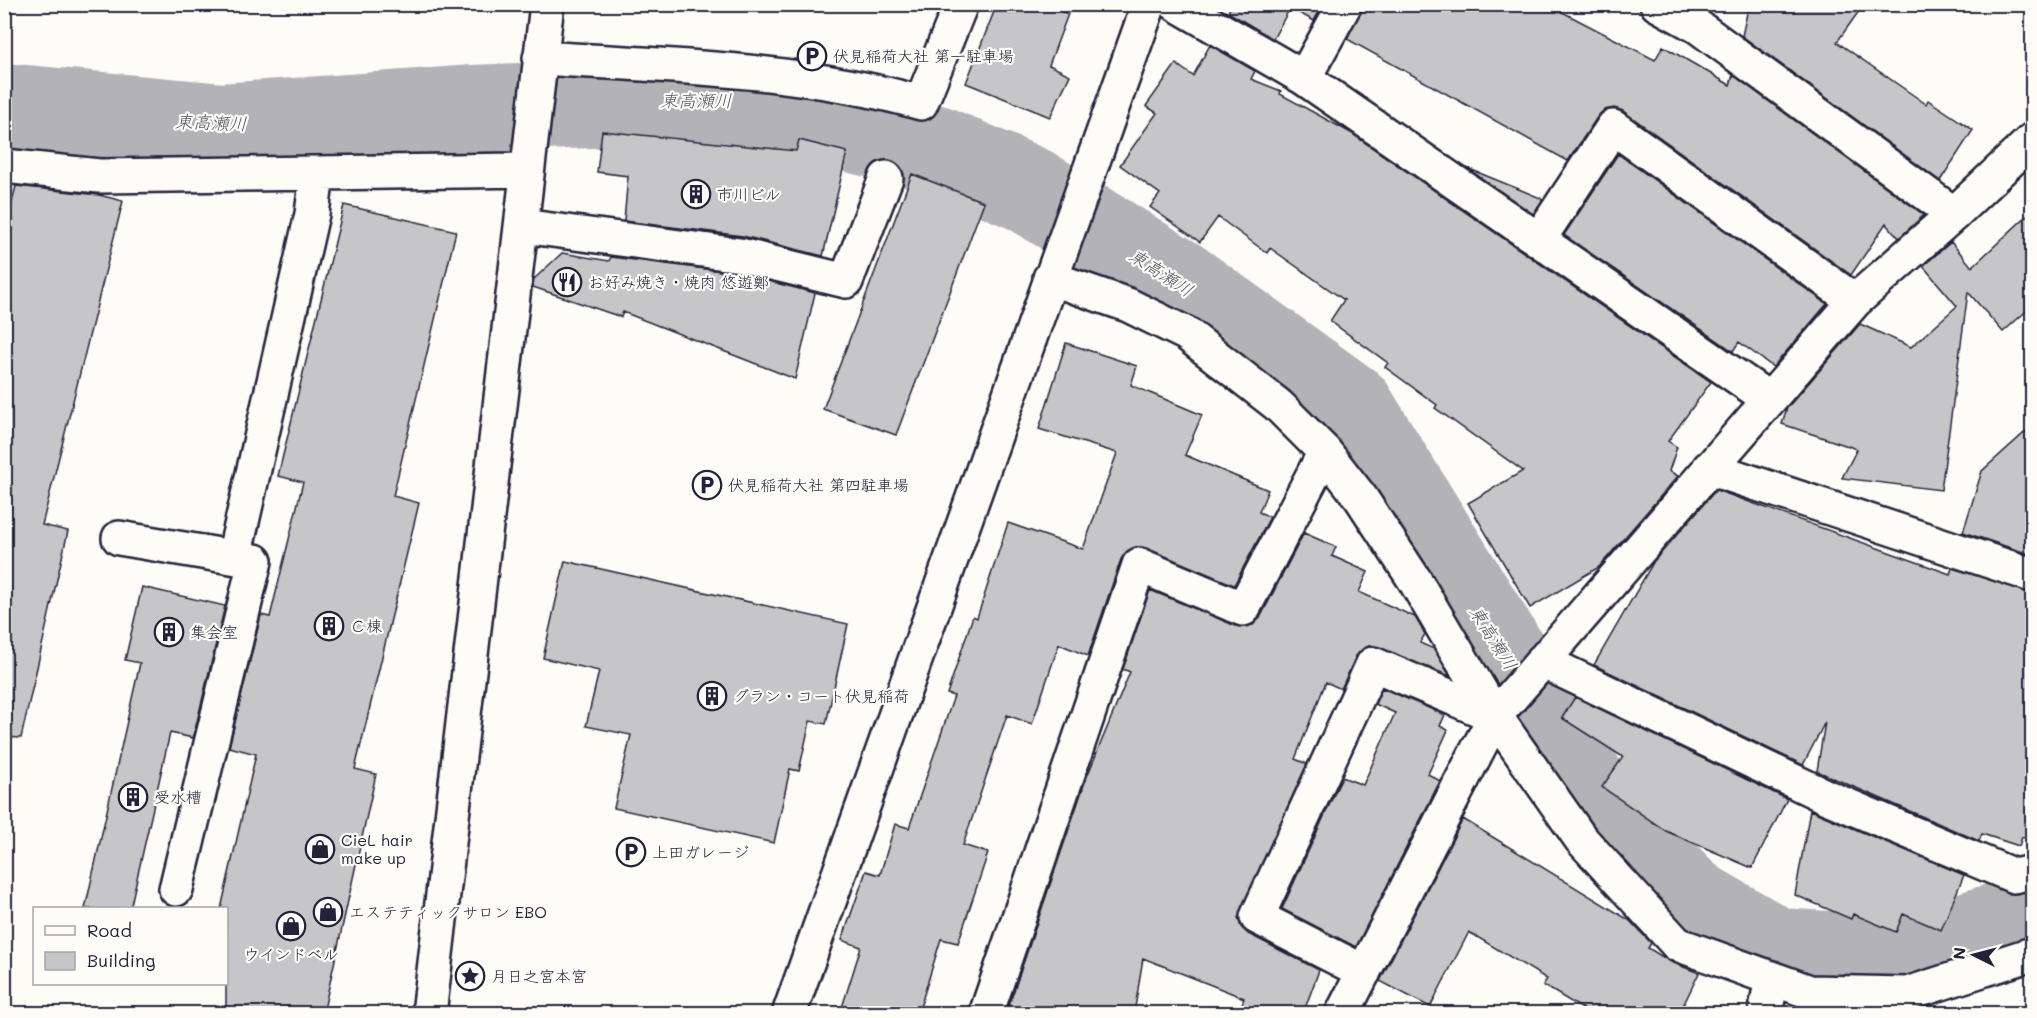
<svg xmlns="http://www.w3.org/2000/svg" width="2037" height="1018" font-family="Mali,'Klee One',sans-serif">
  <rect width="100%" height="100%" fill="#fdfcf7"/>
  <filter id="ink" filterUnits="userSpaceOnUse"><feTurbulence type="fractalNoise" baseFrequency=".0167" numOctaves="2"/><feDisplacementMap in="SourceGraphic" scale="12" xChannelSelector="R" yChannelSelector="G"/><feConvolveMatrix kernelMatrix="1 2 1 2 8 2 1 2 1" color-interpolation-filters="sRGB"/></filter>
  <g filter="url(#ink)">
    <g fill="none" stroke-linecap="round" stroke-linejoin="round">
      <path stroke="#b2b2b7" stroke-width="88" d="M4,107L223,127L475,109L727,98L936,149L1030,190L1178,283L1350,407L1596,805L1691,902L1777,952L1894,959L2032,916"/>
    </g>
    <path fill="#c6c6c8" stroke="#22223b" stroke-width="1.5" d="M997,4H1041L1068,14L1049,65L1070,75L1050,117L966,83Z
      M1232,4H1323L1314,21L1290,8L1273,39L1228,12Z
      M1364,4H1547L1655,60L1663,46L1730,85L1733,75L1924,215L1899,238L1886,223L1851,275L1623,111L1614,108L1604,110L1598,116L1568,161L1347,39Z
      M1749,4H1864L1837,42L1926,104L1928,100L1973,130L1940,181L1742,36Z
      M1210,45L1255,71L1251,79L1281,91L1280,94L1351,133L1711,382L1668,441L1677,447L1669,471L1678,476L1599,567L1530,608L1468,503L1523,471L1435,408L1437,405L1385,367L1388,363L1330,321L1344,300L1270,248L1267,253L1218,217L1200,242L1150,207L1160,194L1120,165L1157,113L1146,106L1176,64L1193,76Z
      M602,131L796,151L799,140L847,152L823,256L743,236L624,221L628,176L597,172Z
      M1618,154L1827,304L1773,367L1739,342L1733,351L1564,235Z
      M1467,168L1543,199L1533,214Z
      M912,174L984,202L896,435L823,409Z
      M16,186L99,195L123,201L42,525L68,531L21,738L4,737V233Z
      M344,205L456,231L393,496L419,503L355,769L376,774L323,1014H226V909H221L256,754L229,747L261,615L270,617L303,482L278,476Z
      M2032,211V306L2003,332L1968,292L1941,490L1842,478L1857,449L1782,424L1787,408L1860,324L1911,347L1957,306L1923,266L1951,242L1972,267Z
      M562,253L609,261L611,257L737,273L815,293L795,379L623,312L621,317L533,287L534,279Z
      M1066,343L1137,366L1131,385L1202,415L1185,455L1268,490L1259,512L1270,517L1234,585L1146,548L1136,547L1127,551L1121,559L1088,656L1059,644L1032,724L1007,715L963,845L988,853L958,943L941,939L918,1014H840L861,947L842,940L866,871L880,875L895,824L909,828L954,696L947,694L973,616L977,618L1008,523L1083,549L1117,453L1039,429Z
      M2032,426V555L1963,532L1982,471Z
      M1716,490L1950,574L1952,568L2032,593V840L2022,837L2019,846L1982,834L1979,841L1817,771L1825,722L1803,765L1594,665L1654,561Z
      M1304,533L1336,547L1332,556L1368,572L1359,592L1415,617L1425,634L1420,643L1434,649L1450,676L1371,645L1363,649L1356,656L1341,689L1326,682L1295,759L1307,764L1238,918L1241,927L1248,934L1319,970L1303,1014H1239L1244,998L1143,958L1134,1014H1006L1086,779L1130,672L1123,669L1150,590L1236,626L1253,625L1260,618Z
      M565,561L848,624L826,724L810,721L799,771L790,769L774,843L614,808L631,735L586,726L599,671L543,658Z
      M142,587L225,606L193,738L170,733L130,909H85L140,663L125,660Z
      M1382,688L1445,715L1440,726L1448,730L1428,774L1440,781L1356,947L1282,909L1342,777L1363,785L1395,713L1375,704Z
      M1575,697L1787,799L1752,868L1666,831L1602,787L1623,757L1562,718Z
      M1810,810L1964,875L1941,930L1903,914L1896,932L1853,914L1851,919L1795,895Z
      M1463,819L1629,920L1651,943L1648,948L1671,962L1699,973L1679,1014H1591L1543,985L1547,979L1469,932L1430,1007L1380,981Z"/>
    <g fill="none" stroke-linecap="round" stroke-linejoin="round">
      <g stroke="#22223b" stroke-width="38">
        <path id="minor" d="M1176,4L1304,78L1769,399
          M1657,4L1697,26L1954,214
          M540,58C667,66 798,68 921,103L961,4
          M1304,78L1345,4
          M4,166L99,176L526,170
          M522,226L740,255L846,281L886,178
          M1539,239L1613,127L1855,301
          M1050,278L1128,305L1187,334L1278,405L1325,452L1361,498L1414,579L1495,716L1581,839L1677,944L1810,992L1907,994L2032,954
          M1709,468L2032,575
          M119,538L255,561L176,889
          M234,557L312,214L317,174
          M1542,661L1827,797L2014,876L2032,872
          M1364,972L1257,917L1373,664L1495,716
          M429,1014L547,4
          M789,1014L1149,4
          M986,1014L1139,565L1243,609L1325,452
          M1342,1014L1495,716L1855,301L1954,214L2032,140
          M1765,1014L1772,978"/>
      </g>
      <use href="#minor" stroke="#fdfcf7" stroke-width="33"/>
    </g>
  </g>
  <defs>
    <g id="parking-ring" transform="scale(1.5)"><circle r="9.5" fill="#fdfcf7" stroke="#22223b" stroke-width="1.5"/><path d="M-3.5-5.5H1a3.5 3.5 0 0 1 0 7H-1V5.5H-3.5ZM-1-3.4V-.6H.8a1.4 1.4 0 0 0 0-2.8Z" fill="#22223b"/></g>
    <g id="building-ring" transform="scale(1.5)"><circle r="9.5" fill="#fdfcf7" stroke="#22223b" stroke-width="1.5"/><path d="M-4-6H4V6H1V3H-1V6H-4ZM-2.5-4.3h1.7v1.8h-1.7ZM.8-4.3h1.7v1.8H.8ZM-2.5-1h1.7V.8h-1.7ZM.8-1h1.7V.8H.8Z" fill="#22223b"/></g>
    <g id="restaurant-ring" transform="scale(1.5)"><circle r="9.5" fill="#fdfcf7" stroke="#22223b" stroke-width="1.5"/><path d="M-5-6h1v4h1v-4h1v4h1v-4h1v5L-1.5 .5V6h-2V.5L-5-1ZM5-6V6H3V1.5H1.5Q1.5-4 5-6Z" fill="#22223b"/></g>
    <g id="shop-ring" transform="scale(1.5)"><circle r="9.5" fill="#fdfcf7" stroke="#22223b" stroke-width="1.5"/><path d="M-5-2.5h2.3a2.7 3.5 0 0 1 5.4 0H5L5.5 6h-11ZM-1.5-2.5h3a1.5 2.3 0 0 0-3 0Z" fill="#22223b"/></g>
    <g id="sight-ring" transform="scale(1.5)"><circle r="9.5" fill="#fdfcf7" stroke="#22223b" stroke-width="1.5"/><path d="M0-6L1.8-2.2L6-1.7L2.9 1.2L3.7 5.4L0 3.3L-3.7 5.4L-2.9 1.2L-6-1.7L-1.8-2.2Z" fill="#22223b"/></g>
  </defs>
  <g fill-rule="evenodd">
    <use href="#parking-ring" x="812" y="56"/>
    <use href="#building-ring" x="696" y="194"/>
    <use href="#restaurant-ring" x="567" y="282"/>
    <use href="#parking-ring" x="707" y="485"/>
    <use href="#building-ring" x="329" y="626"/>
    <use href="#building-ring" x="169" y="632"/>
    <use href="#building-ring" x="712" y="696"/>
    <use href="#building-ring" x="133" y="797"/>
    <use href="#shop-ring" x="320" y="849"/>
    <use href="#parking-ring" x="631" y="852"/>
    <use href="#shop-ring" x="328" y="912"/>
    <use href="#shop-ring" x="291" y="926"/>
    <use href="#sight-ring" x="470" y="976"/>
  </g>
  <g text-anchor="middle" stroke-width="4.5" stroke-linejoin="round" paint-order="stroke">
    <g font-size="16" fill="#22223b" stroke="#fdfcf7" text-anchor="start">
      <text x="833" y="62">伏見稲荷大社 第一駐車場</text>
      <text x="717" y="200">市川ビル</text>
      <text x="588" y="288">お好み焼き・焼肉 悠遊鄭</text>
      <text x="728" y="491">伏見稲荷大社 第四駐車場</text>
      <text x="350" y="632">Ｃ棟</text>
      <text x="190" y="638">集会室</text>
      <text x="733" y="702">グラン・コート伏見稲荷</text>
      <text x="154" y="803">受水槽</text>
      <text x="341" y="846">CieL hair<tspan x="341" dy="18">make up</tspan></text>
      <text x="652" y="858">上田ガレージ</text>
      <text x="349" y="918">エステティックサロン EBO</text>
      <text x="291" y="960" text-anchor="middle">ウインドベル</text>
      <text x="491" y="982">月日之宮本宮</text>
    </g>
    <g font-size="18" font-style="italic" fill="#545466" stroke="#fdfcf7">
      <text x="696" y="107">東高瀬川</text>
      <text transform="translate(211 123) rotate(2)" y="6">東高瀬川</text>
      <text transform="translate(1161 273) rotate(33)" y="6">東高瀬川</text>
      <text transform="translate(1493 638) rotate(58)" y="6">東高瀬川</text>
    </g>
  </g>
  <rect width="2037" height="1018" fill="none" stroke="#fdfcf7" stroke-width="24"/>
  <rect x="12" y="12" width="2013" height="994" fill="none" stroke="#22223b" stroke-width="2" filter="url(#ink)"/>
  <rect x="33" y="907" width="195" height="78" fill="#fdfcf7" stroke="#a5a5ac" stroke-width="1.5"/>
  <rect x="45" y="926" width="30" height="9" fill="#fdfcf7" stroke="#a5a5ac" stroke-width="1.5"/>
  <text x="87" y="937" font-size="18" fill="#22223b">Road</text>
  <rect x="45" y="952" width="30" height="18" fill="#c6c6c8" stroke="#a5a5ac" stroke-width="1.5"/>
  <text x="87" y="967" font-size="18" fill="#22223b">Building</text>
  <g transform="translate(1974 955) rotate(276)" stroke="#fdfcf7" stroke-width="4.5" paint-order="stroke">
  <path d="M0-4.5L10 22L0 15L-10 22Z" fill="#22223b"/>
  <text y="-9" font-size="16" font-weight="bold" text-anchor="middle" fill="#22223b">N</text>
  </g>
</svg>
